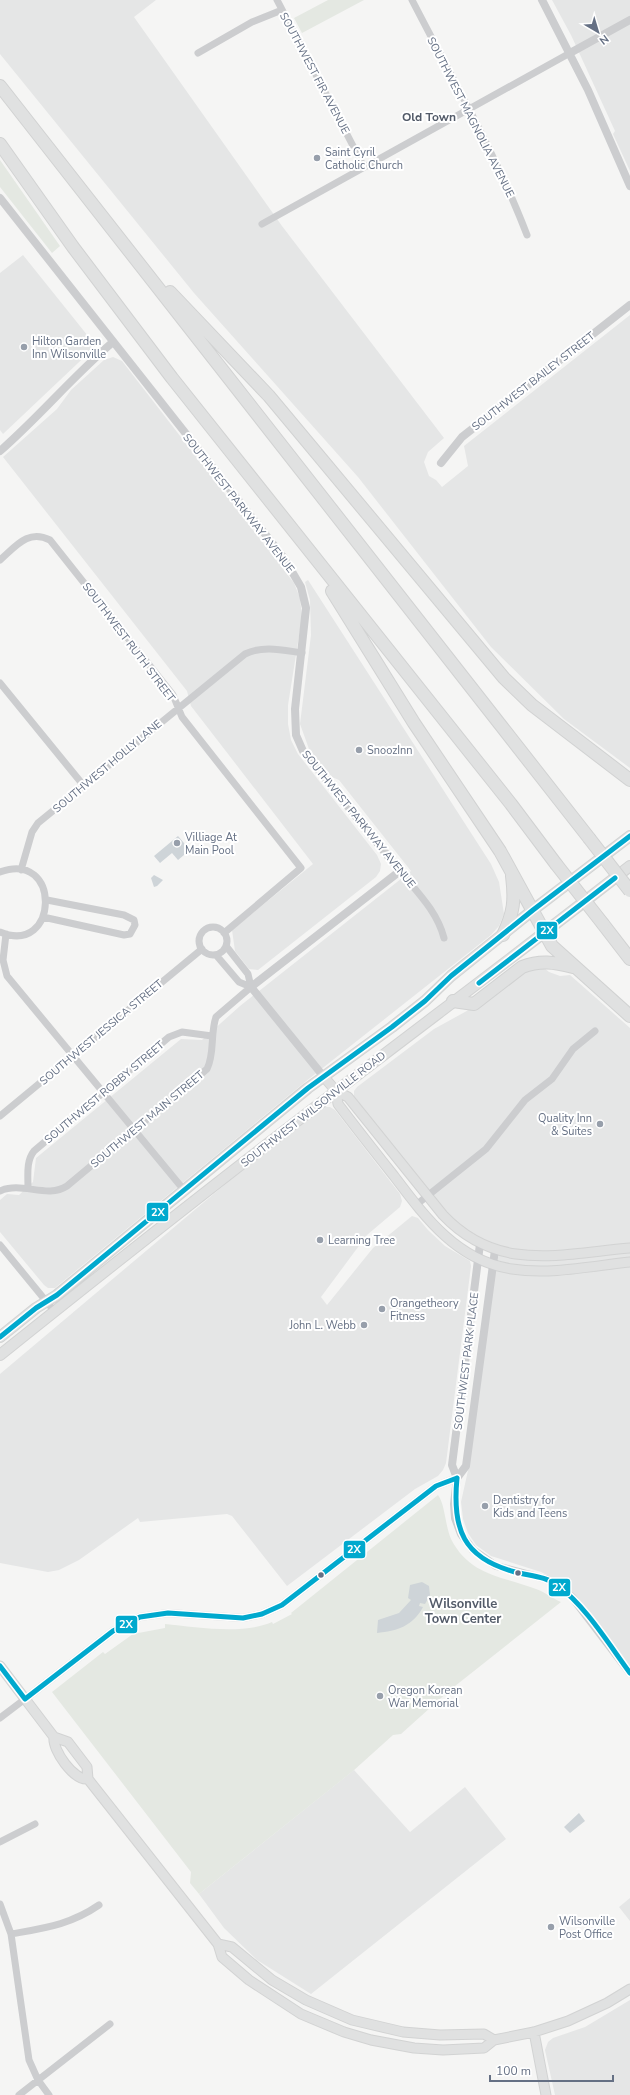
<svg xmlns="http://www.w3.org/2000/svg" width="630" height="2095" font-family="'Nunito Sans',sans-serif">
  <rect width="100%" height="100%" fill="#f5f5f4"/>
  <path fill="#e5e6e6" d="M0,0H156L134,17L282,226L444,438L428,452L424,462L429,476L436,480L442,487L468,466L464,446L630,315V768L564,719L491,647L358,477L194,293L0,54Z
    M552,0H630V171L613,134L615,131L571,35Z
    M23,255L96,346L3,434L0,430V273Z
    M113,357L122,361L294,583L300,598L302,617L288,705V724L291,740L298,754L377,855L381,864L380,871L376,877L258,970L249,969L235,951L232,930L313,864L191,706L187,691L3,457L57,409L71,390L104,360Z
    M308,580L491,864L499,882L504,914L499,926L491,935L305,1082L55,1288H48L44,1285L0,1232V1200L7,1194L19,1195L33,1182L36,1158L181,1039L202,1040L240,1006L411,871L339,780L332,777L324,768L309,749L300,724L311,635L310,600L305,582Z
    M542,966L549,972L560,976L570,975L630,1028V1668L572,1592L559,1581L541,1572L491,1556L476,1545L468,1533L463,1519L461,1502L469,1466L494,1277L500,1248L462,1229L437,1203L354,1096V1091L357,1087L434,1029L474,1007L522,972Z
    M324,1107H330L335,1110L400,1194L402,1201L400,1207L367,1235L321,1297L327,1305L373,1248L412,1216L418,1218L428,1230L445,1246L470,1261L471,1266L446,1463L443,1470L438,1476L415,1489L287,1586L232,1516L227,1514L140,1522L138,1518L79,1560L59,1570L48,1572L0,1563V1374L229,1181Z
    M354,1770L410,1832L465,1787L506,1839L311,1994L257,1960L224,1928L199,1894Z
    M630,1898V1921L619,1907Z
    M630,2000V2095H555L545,2050L548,2042L553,2038L585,2027Z"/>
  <path fill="#e4e8e2" d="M328,0H364L302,33L294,18Z
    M0,160L60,246L52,253L0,187Z
    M438,1495C445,1504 445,1525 451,1539C470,1576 502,1576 536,1589C545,1592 552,1598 561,1602L450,1690L401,1734L393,1735L353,1771L199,1894L190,1883L191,1872L52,1692L103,1652L105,1654L133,1634L165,1628V1624C196,1627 243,1635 272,1622L273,1624L292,1614L291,1613Z"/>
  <path fill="#ced4d8" d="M178,836L190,850L178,860L172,853L160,863L154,856Z
    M154,875L163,880L157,886L154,887L151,878Z
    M422,1582L429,1586L430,1595L425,1604L420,1603L419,1606L423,1607C413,1626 397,1631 377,1633L378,1620L399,1613L411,1600L408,1598L410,1585Z
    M579,1813L585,1821L570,1833L564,1827Z"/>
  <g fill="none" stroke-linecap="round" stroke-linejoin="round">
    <g stroke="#d2d3d3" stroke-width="11">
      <path id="secondary" d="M324,1077L336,1091L348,1097L443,1215C498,1273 559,1254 630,1248
        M336,1091L338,1104C356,1128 375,1152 394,1176C425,1217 457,1261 512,1269C550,1275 592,1266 630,1262
        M0,1666L54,1737L68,1742L87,1767L88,1779L218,1944L222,1957L249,1980L301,2014L344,2032L371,2040L414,2048L443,2050L484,2048L494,2040L534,2032L568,2021L607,2003L630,1989
        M54,1737C52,1750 74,1781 88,1779
        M218,1944L232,1947L272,1980L306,2000L352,2020L403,2032L440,2035L484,2034L494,2040
        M534,2032L546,2095"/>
    </g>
    <g stroke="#d2d3d3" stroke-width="12">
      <path id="primary" d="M0,1337L36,1308L57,1295L308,1088L392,1027L425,1001L451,976L533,910L630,836
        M0,1355C105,1271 211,1187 318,1105C422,1025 527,947 630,866"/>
    </g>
    <g stroke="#d1d2d2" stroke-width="14">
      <path id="motorway" d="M0,86L589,838
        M0,144L73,247L172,378L511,804L556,864
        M170,292L269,396L504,678L532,705L630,780
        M332,591L414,723L500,851L552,946L630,1016
        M603,924L630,959
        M503,935C514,912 515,900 512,876
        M453,1001L474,1004L522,967C540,960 554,962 573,967"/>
    </g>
    <path stroke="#cccdcf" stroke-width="7" d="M277,0L364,167
      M412,0C452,78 496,154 527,235
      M198,53L252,22L282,10
      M262,224L570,53
      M0,560C16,546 28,529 50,540L173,695L182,717L301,868L224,933
      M0,683L84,786
      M21,870L32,832L38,823L245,654C264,645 282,650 302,653
      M400,871C417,892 437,911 444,938
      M0,872C62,849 59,957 0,932
      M43,917L124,935L130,934L135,925L134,920L124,915L47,900
      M199 941a14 14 0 1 1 28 0a14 14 0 1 1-28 0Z
      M6,934L3,960L7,976L184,1190
      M226,946L248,974L251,987
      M216,955L239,982L251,987
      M0,1116L202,949
      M28,1188C28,1175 26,1161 34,1151L169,1037L182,1032L212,1036
      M0,1191C22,1181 47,1199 67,1186L207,1069C215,1053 210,1034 216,1017L251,987
      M416,1205L486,1149L525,1100L552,1079L573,1049L595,1031
      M0,1245L55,1312
      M0,1718L25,1699
      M0,1842L35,1824
      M0,1904L11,1934L29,2060L38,2080L49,2095
      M11,1934C44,1928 70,1925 99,1905
      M19,2095L110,2024"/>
    <path stroke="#cccdcf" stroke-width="8" d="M542,0L588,90L630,186
      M570,53L630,20
      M0,198L284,558L301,587L306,608L295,709L296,735L303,751L400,871L251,987L324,1077
      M0,451C40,416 73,376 113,342
      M441,463L462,437L630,305
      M480,1244L452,1465L457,1478L454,1504L455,1518L461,1534L473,1550L496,1566L546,1579L559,1586L572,1597L630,1673
      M457,1478L466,1466L495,1250
      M25,1699L113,1631L140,1617L168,1613L243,1618L262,1614L282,1605L436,1486L457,1478"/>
    <use href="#secondary" stroke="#e0e1e1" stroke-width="9"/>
    <use href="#primary" stroke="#e0e1e1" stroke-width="10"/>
    <use href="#motorway" stroke="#e0e1e1" stroke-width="12"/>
    <g stroke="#d1d2d2" stroke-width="14" stroke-linecap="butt">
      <path id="motorway-bridge" d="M589,838L630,891
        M556,864L603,924"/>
    </g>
    <use href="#motorway-bridge" stroke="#e0e1e1" stroke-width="12"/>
    <g stroke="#fff" stroke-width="8">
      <path id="bus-1" d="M479,983L615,878
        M0,1337L36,1308L57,1295L308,1088L392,1027L425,1001L451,976L533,910L630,836
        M457,1478C452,1529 463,1558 515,1572C530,1576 546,1576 558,1586C585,1605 610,1646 630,1673
        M0,1666L25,1699
        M25,1699L113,1631L140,1617L168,1613L243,1618L262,1614L282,1605L436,1486L457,1478"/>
    </g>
    <use href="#bus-1" stroke="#00a9ce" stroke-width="5"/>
  </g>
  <g fill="#979fab" stroke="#fff" stroke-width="1.5">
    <circle cx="317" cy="158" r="4"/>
    <circle cx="24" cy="347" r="4"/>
    <circle cx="359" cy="750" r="4"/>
    <circle cx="177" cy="843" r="4"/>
    <circle cx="600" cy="1124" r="4"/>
    <circle cx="320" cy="1240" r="4"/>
    <circle cx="382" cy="1309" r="4"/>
    <circle cx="364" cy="1325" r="4"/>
    <circle cx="485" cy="1506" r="4"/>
    <circle cx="380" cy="1696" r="4"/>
    <circle cx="551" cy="1927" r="4"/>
  </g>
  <g fill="#657084" stroke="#fff" stroke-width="1.5">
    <circle cx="518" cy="1573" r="3.5"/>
    <circle cx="321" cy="1575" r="3.5"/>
  </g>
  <g text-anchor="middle" stroke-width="4" stroke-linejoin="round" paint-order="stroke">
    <g font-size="11" fill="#657084" stroke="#fff">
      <text transform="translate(315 73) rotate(62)" y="4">SOUTHWEST FIR AVENUE</text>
      <text transform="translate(471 117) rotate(63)" y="4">SOUTHWEST MAGNOLIA AVENUE</text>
      <text transform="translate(533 381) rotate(-38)" y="4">SOUTHWEST BAILEY STREET</text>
      <text transform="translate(239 503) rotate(52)" y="4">SOUTHWEST PARKWAY AVENUE</text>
      <text transform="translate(129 642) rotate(53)" y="4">SOUTHWEST RUTH STREET</text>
      <text transform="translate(107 766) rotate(-40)" y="4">SOUTHWEST HOLLY LANE</text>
      <text transform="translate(359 819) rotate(51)" y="4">SOUTHWEST PARKWAY AVENUE</text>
      <text transform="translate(101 1032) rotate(-40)" y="4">SOUTHWEST JESSICA STREET</text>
      <text transform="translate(104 1092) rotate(-40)" y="4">SOUTHWEST ROBBY STREET</text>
      <text transform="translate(313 1109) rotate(-38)" y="4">SOUTHWEST WILSONVILLE ROAD</text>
      <text transform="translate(147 1119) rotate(-40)" y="4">SOUTHWEST MAIN STREET</text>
      <text transform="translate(466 1361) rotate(-83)" y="4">SOUTHWEST PARK PLACE</text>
    </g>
    <g font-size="11" fill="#657084" stroke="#fff" text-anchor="start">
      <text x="325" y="156">Saint Cyril<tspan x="325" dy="13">Catholic Church</tspan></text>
      <text x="32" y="345">Hilton Garden<tspan x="32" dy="13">Inn Wilsonville</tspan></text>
      <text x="367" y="754">SnoozInn</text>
      <text x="185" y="841">Villiage At<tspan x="185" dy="13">Main Pool</tspan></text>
      <text x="592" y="1122" text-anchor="end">Quality Inn<tspan x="592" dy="13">&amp; Suites</tspan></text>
      <text x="328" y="1244">Learning Tree</text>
      <text x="390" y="1307">Orangetheory<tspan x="390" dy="13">Fitness</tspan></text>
      <text x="356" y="1329" text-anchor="end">John L. Webb</text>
      <text x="493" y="1504">Dentistry for<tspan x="493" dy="13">Kids and Teens</tspan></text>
      <text x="388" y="1694">Oregon Korean<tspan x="388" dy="13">War Memorial</tspan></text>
      <text x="559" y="1925">Wilsonville<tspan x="559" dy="13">Post Office</tspan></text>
    </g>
    <g font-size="12" font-weight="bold" fill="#535b69" stroke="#fff">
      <text x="429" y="121">Old Town</text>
    </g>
    <g font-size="13" font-weight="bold" fill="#535b69" stroke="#fff">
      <text x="463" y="1608">Wilsonville<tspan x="463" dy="15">Town Center</tspan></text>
    </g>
  </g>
  <g stroke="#fff" stroke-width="1.5">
    <rect x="536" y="921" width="22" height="19" rx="4" fill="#00a9ce"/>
    <rect x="146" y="1202" width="23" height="20" rx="4" fill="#00a9ce"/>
    <rect x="343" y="1540" width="23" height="19" rx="4" fill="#00a9ce"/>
    <rect x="548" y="1578" width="23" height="19" rx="4" fill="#00a9ce"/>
    <rect x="115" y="1615" width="23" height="19" rx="4" fill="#00a9ce"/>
  </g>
  <g font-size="11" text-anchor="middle" font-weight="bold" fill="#fff">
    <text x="547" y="934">2X</text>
    <text x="158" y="1216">2X</text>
    <text x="354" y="1553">2X</text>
    <text x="559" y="1591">2X</text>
    <text x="126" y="1628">2X</text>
  </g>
  <g transform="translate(598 32) rotate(142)" stroke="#ffffff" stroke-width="3" paint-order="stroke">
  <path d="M0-3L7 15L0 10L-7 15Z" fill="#657084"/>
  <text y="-6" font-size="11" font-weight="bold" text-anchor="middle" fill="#657084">N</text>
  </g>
  <path d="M490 2075v6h123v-6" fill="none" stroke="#657084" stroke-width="2"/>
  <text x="496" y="2075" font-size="12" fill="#657084" stroke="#ffffff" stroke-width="3" paint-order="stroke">100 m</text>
</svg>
